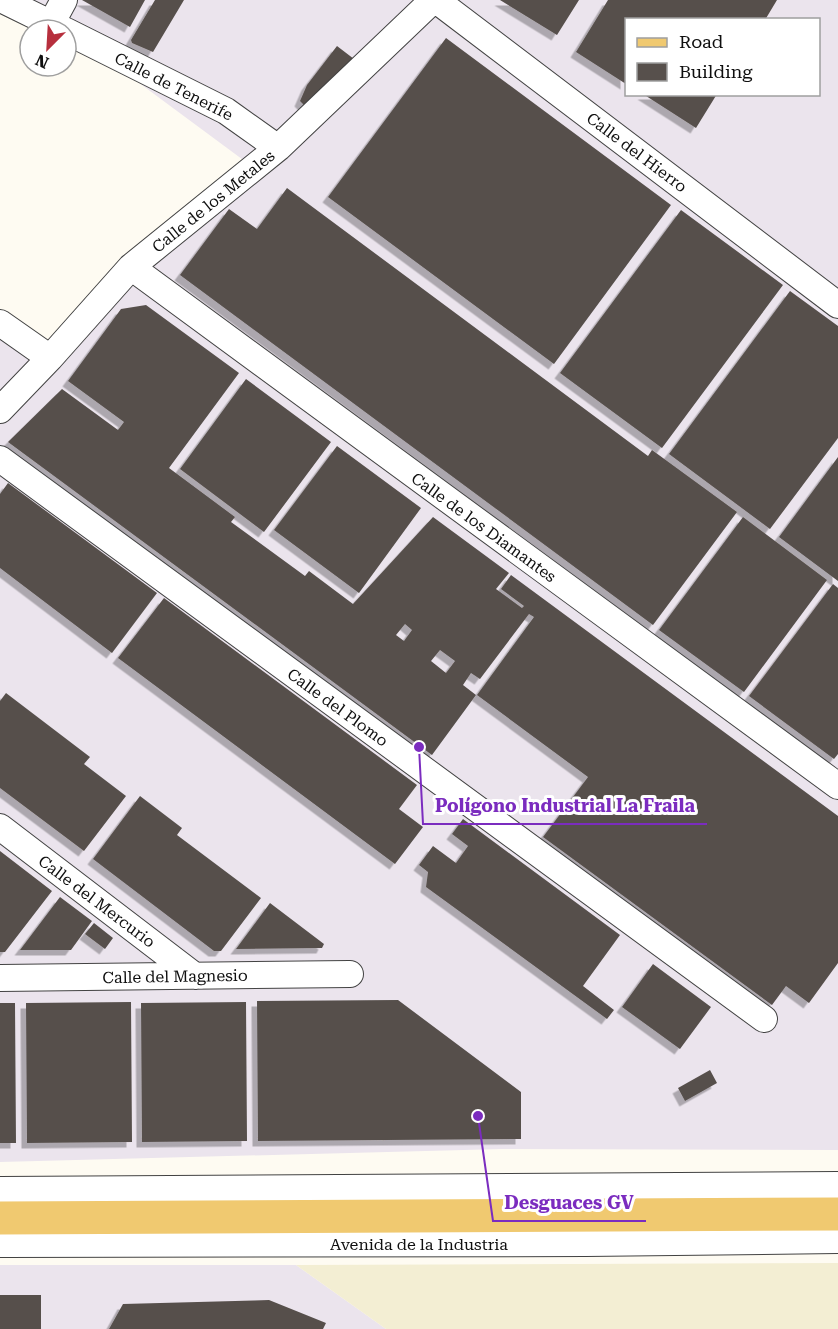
<svg xmlns="http://www.w3.org/2000/svg" width="838" height="1329" font-family="'Roboto Serif',serif">
  <defs>
    <filter id="shadow"><feDropShadow dx="-5.5" dy="5.5" stdDeviation="0" flood-color="#0004"/></filter>
  </defs>
  <rect width="100%" height="100%" fill="#fefbf2"/>
  <path fill="#ebe4ed" fill-rule="evenodd" d="M27,0H838V1150L502,1149L0,1162V316L48,345L250,165ZM626,20H818V94H626Z
    M0,1265H296L386,1329H0Z"/>
  <path fill="#f3eed3" d="M838,1263V1329H386L296,1265Z"/>
  <path fill="#57504c" fill-rule="evenodd" filter="url(#shadow)" d="M82,0H145L130,27Z
    M155,0H184L153,52L132,43L131,40Z
    M500,0H579L557,35Z
    M608,0H777L765,20H626V84L576,52Z
    M446,38L671,205L554,364L328,197Z
    M337,46L354,59L305,106L300,101L307,85Z
    M643,94H717L696,128Z
    M287,188L648,456L652,450L737,512L653,625L180,275L229,209L257,229Z
    M681,210L783,285L662,448L560,373Z
    M790,291L838,326V438L770,529L669,454Z
    M146,305L239,373L169,468L235,517L231,522L305,576L309,571L353,604L433,517L509,573L496,589L522,608L524,606L501,589L511,575L838,816V963L809,1003L786,986L772,1005L543,837L588,777L477,695L534,617L529,614L480,679L471,673L463,685L476,695L432,755L8,442L62,389L118,430L124,422L68,381L121,309ZM405,624L412,630L404,641L396,635ZM440,650L455,661L446,673L431,661Z
    M246,379L331,442L264,532L180,469Z
    M337,446L421,508L359,593L274,530Z
    M838,457V581L779,537Z
    M8,483L157,593L112,653L0,568V494Z
    M743,517L827,580L744,692L659,630Z
    M833,584L838,588V754L834,759L749,696Z
    M164,598L417,785L399,809L423,827L395,864L118,658Z
    M6,693L90,757L84,764L126,796L84,851L0,788V701Z
    M140,796L182,828L177,835L261,898L221,951H214L93,859Z
    M463,819L620,935L583,986L614,1010L607,1019L426,887L428,872L419,865L433,846L456,863L468,846L452,834Z
    M0,851L52,891L5,952H0Z
    M60,897L92,921L71,950H20Z
    M270,903L324,944L322,948L236,949Z
    M94,923L113,938L105,949L85,934Z
    M653,964L711,1007L680,1049L622,1007Z
    M398,1000L521,1092V1139L258,1141L257,1001Z
    M131,1002L132,1142L27,1143L26,1003Z
    M246,1002L247,1141L142,1142L141,1003Z
    M0,1003H15L16,1143H0Z
    M710,1070L717,1083L685,1101L678,1088Z
    M0,1295H41V1329H0Z
    M269,1300L326,1323L323,1329H109L123,1304Z"/>
  <g fill="none" stroke-linecap="round" stroke-linejoin="round">
    <g stroke="#424242" stroke-width="28">
      <path id="street" d="M3,0L64,30
        M436,0L838,305
        M51,24L64,0
        M66,31L226,111L278,148
        M131,267L838,786
        M0,323L50,358
        M0,410L50,358L131,267L278,148L433,0
        M0,459L764,1019
        M0,827L195,976
        M0,978L350,974
        M0,1190L838,1185
        M0,1244L586,1243L838,1240"/>
    </g>
    <g stroke="#202020" stroke-width="35">
      <path id="primary" d="M0,1218L838,1214"/>
    </g>
    <use href="#street" stroke="#fff" stroke-width="26"/>
    <use href="#primary" stroke="#f0c970" stroke-width="33"/>
  </g>
  <g text-anchor="middle" stroke-width="6" stroke-linejoin="round" paint-order="stroke">
    <g font-size="16" fill="#0f0f0f" stroke="#fff">
      <text transform="translate(174 86) rotate(27)" y="6">Calle de Tenerife</text>
      <text transform="translate(637 152) rotate(37)" y="6">Calle del Hierro</text>
      <text transform="translate(213 201) rotate(-39)" y="6">Calle de los Metales</text>
      <text transform="translate(484 527) rotate(36)" y="6">Calle de los Diamantes</text>
      <text transform="translate(338 707) rotate(36)" y="6">Calle del Plomo</text>
      <text transform="translate(97 901) rotate(37)" y="6">Calle del Mercurio</text>
      <text transform="translate(175 976) rotate(-1)" y="6">Calle del Magnesio</text>
      <text x="419" y="1250">Avenida de la Industria</text>
    </g>
  </g>
  <path fill="none" stroke="#7b2cbf" stroke-width="2" d="M419 747L423 824H707M478 1116L493 1221H646"/>
  <g fill="#7b2cbf" stroke="#fff" stroke-width="2">
    <circle cx="419" cy="747" r="6"/>
    <circle cx="478" cy="1116" r="6"/>
  </g>
  <g font-size="18" text-anchor="middle" font-weight="bold" fill="#7b2cbf" stroke="#fff" stroke-width="6" stroke-linejoin="round" paint-order="stroke">
    <text x="565" y="812">Polígono Industrial La Fraila</text>
    <text x="569" y="1209">Desguaces GV</text>
  </g>
  <rect x="625" y="18" width="195" height="78" fill="#ffffff" stroke="#9f9f9f" stroke-width="1.5"/>
  <rect x="637" y="38" width="30" height="9" fill="#f0c970" stroke="#9f9f9f" stroke-width="1.5"/>
  <text x="679" y="48" font-size="18" fill="#0f0f0f">Road</text>
  <rect x="637" y="63" width="30" height="18" fill="#57504c" stroke="#9f9f9f" stroke-width="1.5"/>
  <text x="679" y="78" font-size="18" fill="#0f0f0f">Building</text>
  <g transform="translate(48 48) rotate(204)"><circle r="28" fill="#ffffff" stroke="#9f9f9f" stroke-width="1.5"/>
  <path d="M0-4.5L10 22L0 15L-10 22Z" fill="#b72f3d"/>
  <text y="-9" font-size="16" font-weight="bold" text-anchor="middle" fill="#0f0f0f">N</text>
  </g>
</svg>
